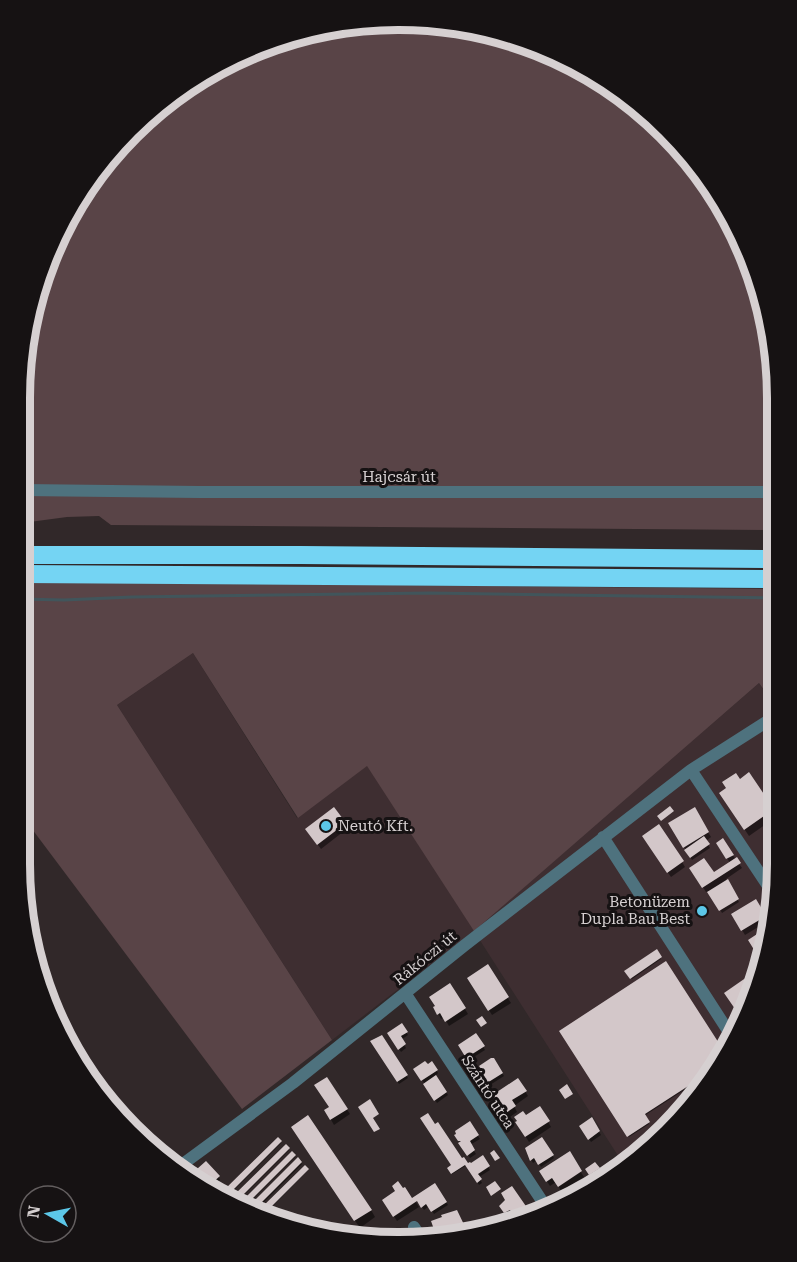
<svg xmlns="http://www.w3.org/2000/svg" width="797" height="1262" font-family="'Roboto Serif',serif">
  <rect width="100%" height="100%" fill="#312829"/>
  <path fill="#3e2e31" d="M193,653L297,818L367,765L474,930L759,683L775,705L774,913L749,1008L699,1094L624,1165L474,931L332,1040L117,705Z"/>
  <path fill="#594447" d="M349,23L497,33L629,98L699,168L738,231L777,373L776,530L111,525L99,516L67,517L22,523L23,349L48,254L98,168L209,70Z
    M21,581L776,589L775,705L759,683L474,931L367,766L298,818L193,653L117,705L332,1040L242,1109L20,813Z"/>
  <path fill="#0007" d="M725,800L772,810L775,818L749,836Z
    M694,809L711,837L706,841L710,848L692,860L670,824Z
    M345,823L348,828L321,849L310,834Z
    M722,840L742,868L726,879L739,902L722,913L709,891L706,892L691,868L713,874L730,863L718,843Z
    M646,841L682,862L685,867L671,877Z
    M756,901L768,921L745,935L733,915Z
    M656,951L661,959L632,979L626,971Z
    M666,964L723,1053L712,1072L644,1116L649,1124L629,1137L561,1032Z
    M487,966L511,1003L492,1015L469,978Z
    M450,985L468,1014L449,1026L444,1017L441,1019L438,1013Z
    M401,1025L408,1035L401,1040L406,1048L401,1052L389,1033Z
    M476,1035L485,1050L469,1060L460,1046Z
    M381,1037L408,1078L399,1084L372,1041Z
    M73,1042L80,1052L74,1056L69,1045Z
    M493,1060L504,1076L490,1085L482,1072Z
    M432,1063L438,1073L435,1076L448,1095L437,1103L415,1069Z
    M327,1079L350,1114L334,1125L326,1111L330,1108Z
    M518,1080L528,1096L514,1106L517,1112L507,1119L493,1097Z
    M540,1108L551,1127L529,1142L517,1123Z
    M591,1119L601,1135L591,1142L581,1126Z
    M469,1123L480,1139L470,1145L476,1154L470,1158L456,1136Z
    M297,1134L371,1210L375,1217L360,1228Z
    M278,1139L281,1143L228,1196L223,1194Z
    M542,1139L554,1158L541,1167L537,1160L533,1163L526,1149Z
    M286,1146L289,1150L238,1201L233,1199Z
    M292,1153L295,1157L246,1206L241,1203Z
    M569,1154L584,1177L574,1183L580,1192L563,1194L556,1182L550,1186L541,1172Z
    M483,1157L490,1170L479,1177L482,1183L479,1185L467,1165L452,1174L449,1169L461,1160L468,1165Z
    M298,1160L302,1164L255,1211L250,1208Z
    M308,1170L264,1215L259,1213Z
    M201,1173L219,1177L220,1180L213,1186Z
    M435,1185L448,1205L434,1214L429,1206L424,1210L417,1199L415,1201L419,1207L397,1221L384,1201L397,1192L412,1200Z
    M516,1194L529,1215L518,1220L511,1210L506,1213L501,1206Z"/>
  <g fill="none" stroke-linecap="round" stroke-linejoin="round">
    <path stroke="#41555b" stroke-width="3" d="M21,599L64,600L132,597L430,593L776,598"/>
  </g>
  <path fill="#d3c7c9" d="M749,772L774,809L744,830L719,793L726,788L722,782L736,773L740,779Z
    M670,806L674,811L661,821L657,816Z
    M334,807L346,823L317,845L305,829Z
    M695,807L709,832L683,848L668,823Z
    M659,824L684,861L667,873L642,836Z
    M704,836L710,844L690,858L684,850Z
    M723,838L734,855L726,859L716,843Z
    M737,857L741,863L702,888L689,868L704,858L714,872Z
    M728,879L739,899L719,911L707,892Z
    M756,899L766,916L741,931L731,914Z
    M771,925L765,948L761,961L748,940Z
    M657,949L662,957L630,979L624,971Z
    M666,961L724,1051L713,1070L645,1114L650,1122L627,1137L559,1031Z
    M488,964L509,997L488,1011L467,978Z
    M747,977L754,988L749,1008L742,1019L724,993Z
    M450,983L466,1008L445,1022L440,1013L437,1015L433,1007L435,1006L429,997Z
    M482,1016L487,1023L481,1027L476,1020Z
    M402,1023L408,1032L401,1036L406,1044L398,1050L387,1033Z
    M476,1033L485,1046L466,1058L458,1045Z
    M382,1035L408,1075L397,1082L370,1041Z
    M74,1040L79,1048L73,1053L69,1044Z
    M491,1058H494L503,1073L487,1083L480,1072L482,1070L479,1066Z
    M425,1061L428,1064L432,1061L438,1070L421,1081L413,1069Z
    M436,1075L447,1092L434,1101L423,1084Z
    M327,1077L348,1109L330,1120L324,1110L329,1107L314,1085Z
    M518,1078L527,1091L512,1100L516,1106L503,1115L491,1096Z
    M567,1084L573,1094L565,1099L559,1090Z
    M370,1099L379,1114L373,1118L380,1129L374,1132L358,1107Z
    M540,1106L550,1121L525,1137L515,1122L517,1121L514,1117L523,1111L526,1115Z
    M428,1113L435,1124L438,1122L462,1158L464,1157L468,1163L470,1162L471,1163L483,1155L490,1166L478,1174L482,1179L477,1183L465,1165L451,1174L447,1168L451,1165L420,1118Z
    M308,1115L372,1210L354,1221L291,1127Z
    M592,1117L600,1131L588,1140L579,1126Z
    M470,1121L479,1135L470,1141L475,1150L467,1156L458,1143L461,1141H458L454,1135L456,1134L455,1131Z
    M278,1137L282,1141L227,1196L221,1193Z
    M542,1137L554,1155L538,1165L534,1158L530,1161L525,1148Z
    M286,1144L290,1148L237,1201L231,1198Z
    M494,1150L500,1158L495,1161L490,1153Z
    M292,1151L296,1155L245,1206L240,1203Z
    M570,1151L582,1171L558,1187L552,1178L546,1182L539,1171Z
    M298,1157L302,1162L254,1210L248,1207Z
    M612,1160L616,1167L607,1174L602,1167Z
    M206,1161L220,1176L211,1184L197,1169Z
    M595,1162L600,1168L589,1175L585,1169Z
    M305,1165L309,1169L263,1215L257,1212Z
    M398,1181L403,1188L405,1187L412,1198L435,1183L447,1202L431,1212L426,1204L421,1208L417,1201L393,1217L382,1200L395,1191L392,1186Z
    M495,1181L501,1189L491,1196L486,1187Z
    M576,1183L582,1191L558,1202L555,1197Z
    M512,1186L530,1212L517,1220L510,1210L504,1213L499,1206L505,1200L501,1193Z
    M457,1210L468,1233L439,1237V1235H436L431,1221L442,1217L441,1215Z"/>
  <g fill="none" stroke-linecap="round" stroke-linejoin="round">
    <path stroke="#4e727e" stroke-width="12" d="M22,490L199,492H776
      M691,770L774,895
      M603,837L732,1037
      M405,993L546,1207
      M176,1169L293,1083L465,945L691,770L766,722L775,736
      M414,1227L422,1239"/>
    <path stroke="#74d4f3" stroke-width="18" d="M21,555H301L776,559
      M21,574L776,579"/>
  </g>
  <g fill="#5cc7e8" stroke="#161213" stroke-width="2">
    <circle cx="326" cy="826" r="6"/>
    <circle cx="702" cy="911" r="6"/>
  </g>
  <g text-anchor="middle" stroke-width="6" stroke-linejoin="round" paint-order="stroke">
    <g font-size="15" fill="#d6d0d1" stroke="#161213">
      <text x="399" y="482">Hajcsár út</text>
      <text transform="translate(425 958) rotate(-39)" y="5">Rákóczi út</text>
      <text transform="translate(488 1092) rotate(57)" y="5">Szántó utca</text>
    </g>
    <g font-size="15" fill="#d6d0d1" stroke="#161213" text-anchor="start">
      <text x="338" y="831">Neutó Kft.</text>
      <text x="690" y="907" text-anchor="end">Betonüzem<tspan x="690" dy="17">Dupla Bau Best</tspan></text>
    </g>
  </g>
  <path d="M0 0H797V1262H0ZM398 30H399A368 368 0 0 1 767 398V864A368 368 0 0 1 399 1232H398A368 368 0 0 1 30 864V398A368 368 0 0 1 398 30Z" fill="#161213" fill-rule="evenodd"/>
  <path fill="none" stroke="#d6d0d1" stroke-width="8" d="M398 30H399A368 368 0 0 1 767 398V864A368 368 0 0 1 399 1232H398A368 368 0 0 1 30 864V398A368 368 0 0 1 398 30Z"/>
  <g transform="translate(48 1214) rotate(279)"><circle r="28" fill="#161213" stroke="#635e5f" stroke-width="1.5"/>
  <path d="M0-4.5L10 22L0 15L-10 22Z" fill="#5cc7e8"/>
  <text y="-9" font-size="16" font-weight="bold" text-anchor="middle" fill="#d6d0d1">N</text>
  </g>
</svg>
